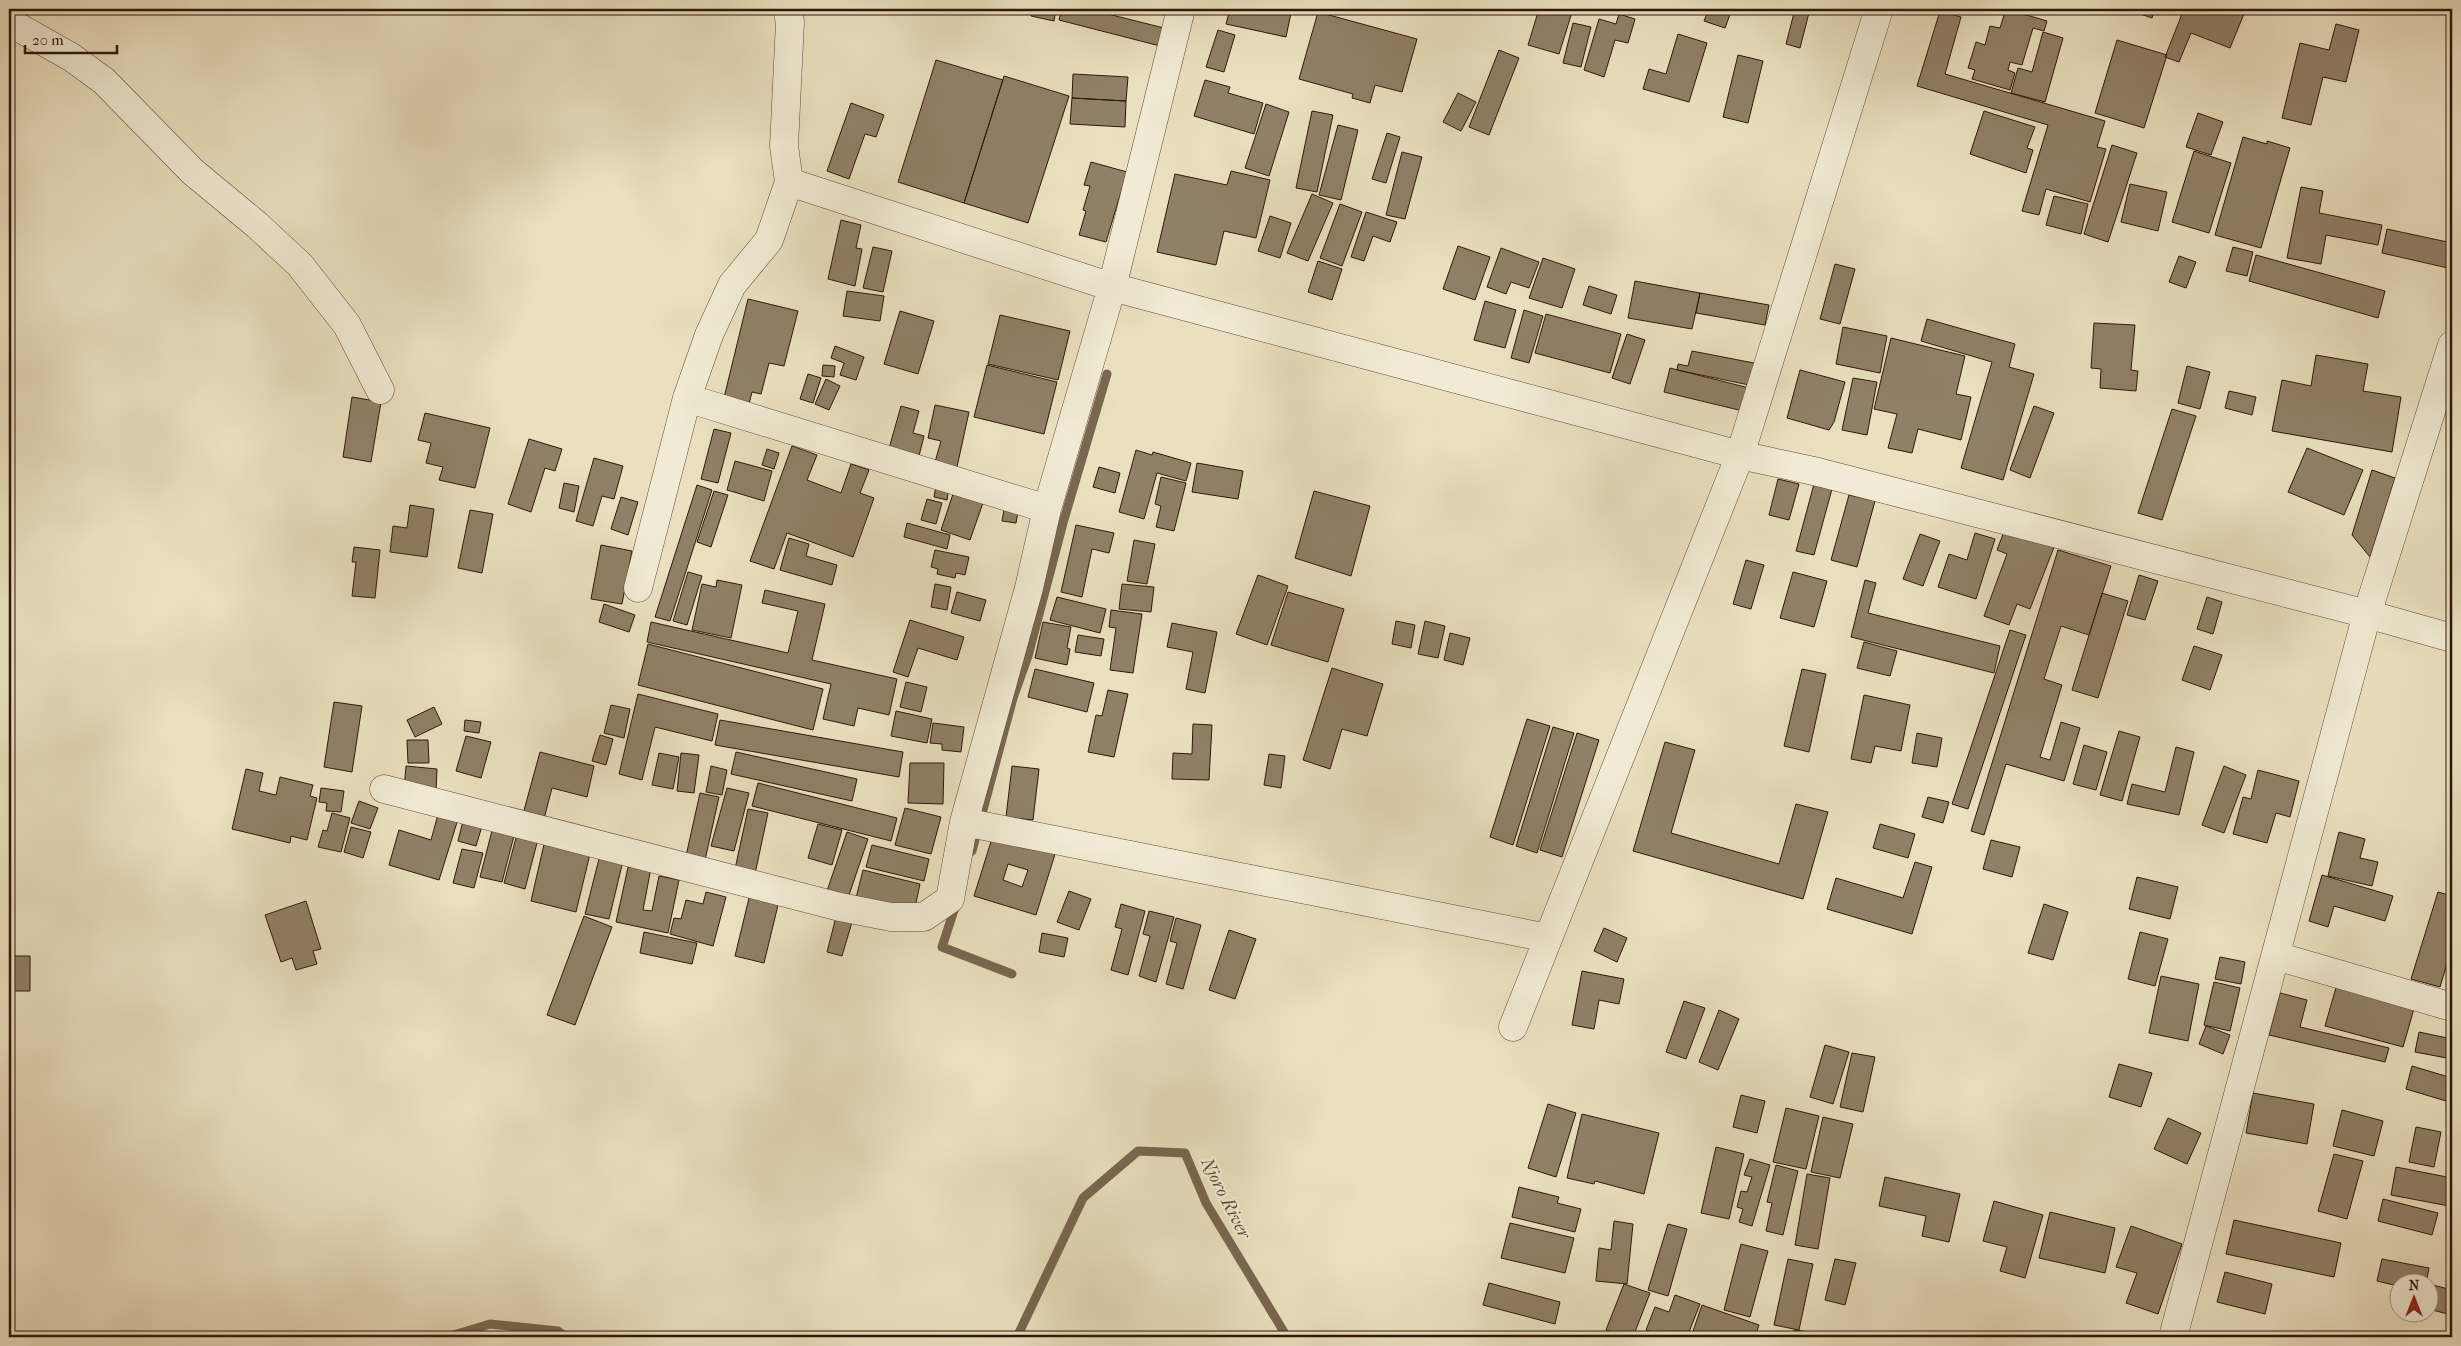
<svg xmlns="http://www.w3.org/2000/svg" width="2461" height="1346" font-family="'IM FELL French Canon',serif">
  <rect width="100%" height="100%" fill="#eae0bf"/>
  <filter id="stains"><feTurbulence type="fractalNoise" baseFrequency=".004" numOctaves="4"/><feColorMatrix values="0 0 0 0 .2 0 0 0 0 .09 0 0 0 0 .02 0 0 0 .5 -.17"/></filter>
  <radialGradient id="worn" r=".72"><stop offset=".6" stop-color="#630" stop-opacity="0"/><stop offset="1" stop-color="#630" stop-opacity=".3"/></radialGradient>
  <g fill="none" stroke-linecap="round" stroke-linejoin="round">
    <path stroke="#796751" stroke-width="9" d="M972,851L1013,698L1028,656L1063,523L1107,374
      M956,904L942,947L1012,974
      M447,1337L490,1324L558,1331L566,1337
      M1017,1337L1083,1198L1138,1151L1185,1153L1206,1203L1287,1337"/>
  </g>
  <path fill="#908067" stroke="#2f1708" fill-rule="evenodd" d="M1032,9H1056L1054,21L1031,16Z
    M1062,9H1088L1164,28L1160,46L1059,20Z
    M1230,9H1273L1291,13L1286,37L1226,24Z
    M1539,9H1573L1559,54L1528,45Z
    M1709,9H1732L1725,28L1704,21Z
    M1795,9H1810L1800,48L1786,44Z
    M2006,9L2047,21L2044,31L2033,28L2022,65L2010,62L2008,70L2015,73L2010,90L1972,79L1975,70L1968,68L1976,42L1985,45L1990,26L2000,28Z
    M2126,9H2155L2152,18Z
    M2184,9H2246L2230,48L2191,33L2179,62L2165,57Z
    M1940,11L1961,17L1945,74L2105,121L2097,147L2106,149L2090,202L2046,189L2039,215L2022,211L2048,125L1917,86Z
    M1318,12L1417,39L1402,92L1375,85L1370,103L1352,98L1353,94L1299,79Z
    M1619,14L1635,19L1628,43L1615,40L1604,77L1584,70L1599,19L1616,24Z
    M1573,23L1591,27L1581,67L1563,63Z
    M2336,24L2359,30L2346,82L2323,77L2311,125L2282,118L2300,43L2329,50Z
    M1218,30L1235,35L1224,72L1206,67Z
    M2043,32L2063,38L2045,102L2011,93L2018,68L2032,72Z
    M1678,34L1707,43L1689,102L1643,89L1649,69L1666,74Z
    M2117,40L2167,55L2144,128L2095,113Z
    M1499,50L1519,58L1489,135L1469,127Z
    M1738,55L1763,61L1748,123L1723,117Z
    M936,60L1003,80L964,203L898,182Z
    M1073,74L1128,77L1126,101L1072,98Z
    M1004,76L1069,96L1028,223L964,203Z
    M1205,80L1230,87L1228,93L1263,103L1254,134L1194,116Z
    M1458,93L1476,102L1461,131L1443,122Z
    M1072,98L1126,101L1125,127L1070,124Z
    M851,103L884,115L876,137L865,134L849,179L827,171Z
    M1266,104L1289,112L1269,176L1245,168Z
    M1312,111L1333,115L1317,192L1296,188Z
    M1984,111L2035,127L2027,148L2033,150L2026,173L1970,154Z
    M2198,113L2223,122L2211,155L2186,147Z
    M1338,125L1358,130L1341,200L1319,195Z
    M1387,133L1400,137L1386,183L1372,179Z
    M2243,137L2267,144V141L2290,148L2261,248L2215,235Z
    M2112,145L2137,153L2108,242L2084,234Z
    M2194,151L2231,163L2209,233L2172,222Z
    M1402,152L1422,157L1405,219L1386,215Z
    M1091,162L1127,172L1106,242L1079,235L1086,211L1083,210L1090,186L1084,185Z
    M1231,171L1270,180L1256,238L1224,231L1216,265L1157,252L1175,174L1227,185Z
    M2130,184L2167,192L2158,231L2121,222Z
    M2301,187L2323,191L2319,213L2382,225L2378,245L2326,235L2321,264L2287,258Z
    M1312,194L1333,203L1308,261L1287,253Z
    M2054,196L2088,204L2081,234L2046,225Z
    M1340,204L1362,212L1342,266L1320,258Z
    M1366,212L1397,222L1390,242L1373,236L1364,261L1351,257Z
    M1270,216L1291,223L1280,258L1258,251Z
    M841,220L861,225L856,248L862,249L855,286L828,279Z
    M2387,229L2452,243L2448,268L2382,253Z
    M1458,246L1490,257L1475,300L1443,289Z
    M873,247L892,251L883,292L863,288Z
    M2233,247L2253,252L2247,276L2226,271Z
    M1501,248L1539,262L1529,288L1511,282L1506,294L1487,287Z
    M2256,255L2385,291L2378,318L2249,281Z
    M2179,256L2196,262L2186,288L2169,282Z
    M1543,258L1575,269L1562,308L1529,298Z
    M1318,261L1342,269L1332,300L1308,292Z
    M1835,264L1855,269L1840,324L1820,319Z
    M1635,281L1700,293L1692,329L1628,318Z
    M1589,286L1617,295L1611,314L1583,305Z
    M847,291L884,296L880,321L843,316Z
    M1700,293L1769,305L1765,325L1696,313Z
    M748,299L798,311L784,366L769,363L761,394L752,392L747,412L722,406Z
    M1485,301L1516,310L1505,348L1474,340Z
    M1524,310L1543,316L1529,363L1511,358Z
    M900,311L934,321L918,374L884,364Z
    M1546,314L1621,334L1610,373L1535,353Z
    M1000,315L1070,331L1058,380L988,364Z
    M1927,319L2015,344L2009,367L2034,374L2003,480L1961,468L1992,362L1921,341Z
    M2094,323L2135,325L2131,370L2138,371L2136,391L2100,388L2101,369L2091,368Z
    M1843,327L1887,336L1880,373L1836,364Z
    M1627,334L1645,340L1630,384L1612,378Z
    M1891,338L1965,356L1956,394L1971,397L1961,440L1918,429L1912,453L1888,448L1897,414L1874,409Z
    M835,346L864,357L856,380L840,375L844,363L831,358Z
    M1692,351L1759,364L1754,386L1677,370L1678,364L1688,366Z
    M2316,355L2368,364L2363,391L2401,397L2392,452L2272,431L2282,380L2311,386Z
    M823,365L835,366L834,377L822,376Z
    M987,365L1057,382L1044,434L974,417Z
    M2187,366L2210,372L2200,409L2178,403Z
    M1670,368L1749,388L1743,411L1664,392Z
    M1800,370L1845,382L1834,422L1829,430L1787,418Z
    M808,374L821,378L813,403L800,399Z
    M1853,378L1877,382L1867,435L1842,430Z
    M826,379L840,386L829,410L815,404Z
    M2229,391L2256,397L2252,415L2225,408Z
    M352,397L381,402L371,462L343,457Z
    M935,405L969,412L957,467L935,462L941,441L928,438Z
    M901,406L919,411L913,433L924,436L918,460L888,452Z
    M2034,406L2054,413L2030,478L2010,470Z
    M2172,409L2196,416L2162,520L2138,513Z
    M425,413L490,428L475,488L439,480L443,467L426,463L431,443L418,440Z
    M714,429L731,433L718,483L701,479Z
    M529,439L562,449L555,471L545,468L531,512L508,504Z
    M792,446L817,455L807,480L841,493L851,464L869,470L860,493L874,498L853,557L787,533L774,569L750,561Z
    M2307,448L2363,470L2344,515L2288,492Z
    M767,449L779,453L774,469L762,465Z
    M1136,450L1152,455L1153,452L1191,463L1186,481L1157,473L1144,519L1119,512Z
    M594,458L623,466L614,499L602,496L593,526L576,521Z
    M735,461L772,471L764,501L727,490Z
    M1197,463L1243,471L1238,499L1192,492Z
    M1099,467L1120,473L1115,493L1093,487Z
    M2372,470L2395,478L2370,557L2352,535Z
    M1161,477L1186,483L1174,531L1156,527L1161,506L1155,504Z
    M1778,479L1799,484L1789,520L1769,515Z
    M564,483L579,486L574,512L559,508Z
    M1814,484L1832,489L1814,555L1796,551Z
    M697,485L712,490L670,621L655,617Z
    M936,485L949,488L947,500L934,497Z
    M714,491L728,495L711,547L697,542Z
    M954,491L984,500L970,540L941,530Z
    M1314,491L1370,506L1351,576L1295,558Z
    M1849,495L1875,501L1857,567L1831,560Z
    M621,497L638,502L628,535L611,529Z
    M927,499L942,503L936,524L921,520Z
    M1005,504L1019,506L1016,523L1002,521Z
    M410,505L434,509L427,557L390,552L393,526L407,528Z
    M470,510L493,514L482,573L458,568Z
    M907,523L950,535L947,549L904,537Z
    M2007,524L2056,542L2030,609L2017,604L2009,625L1984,616L2007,554L1997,550Z
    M1076,525L1114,533L1109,553L1092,549L1082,597L1061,592Z
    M1975,533L1995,539L1976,599L1938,587L1949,554L1967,560Z
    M1920,534L1940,541L1923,586L1903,579Z
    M789,538L809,544L806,556L837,565L832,585L780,570Z
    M1134,540L1155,544L1147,584L1127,581Z
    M601,545L632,551L622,604L591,599Z
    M354,547L380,550L375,598L352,596L356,562H352Z
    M935,550L969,557L965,575L956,573L955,578L937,574L938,569L931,567Z
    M2058,550L2111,566L2089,635L2061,626L2044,679L2062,685L2040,757L2050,760L2061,722L2080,728L2064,781L2006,764L1984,835L1971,831Z
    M1746,560L1764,565L1751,609L1733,604Z
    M688,572L702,576L687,625L673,621Z
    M1793,572L1827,581L1814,627L1780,618Z
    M1258,575L1288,586L1267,645L1236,634Z
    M2139,575L2158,581L2145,620L2127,615Z
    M717,580L742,585L731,638L692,630L702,584L716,587Z
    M1865,580L1876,583L1868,613L2000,646L1994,673L1851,637Z
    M935,584L951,587L947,610L931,607Z
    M1122,584L1154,587L1151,612L1119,609Z
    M765,590L825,604L812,660L897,679L889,715L858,708L854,726L823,719L831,684L647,642L651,622L788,653L798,611L762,603Z
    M957,592L986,600L980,621L951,613Z
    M1288,592L1344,609L1328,662L1271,645Z
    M2102,593L2128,601L2098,698L2072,690Z
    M1057,597L1106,609L1100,633L1050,620Z
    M2207,597L2222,602L2213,634L2197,629Z
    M604,604L635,615L629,632L599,622Z
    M1111,610L1142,614L1133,673L1110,670L1116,628L1109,627Z
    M910,620L964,637L957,660L918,648L908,677L893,672Z
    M1396,621L1415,625L1411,648L1392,644Z
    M1425,621L1445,626L1438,658L1418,654Z
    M1043,622L1071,627L1067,648L1070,649L1067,665L1035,658Z
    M1172,623L1217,632L1205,693L1186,689L1193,652L1167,647Z
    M2010,630L2026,635L1968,809L1952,804Z
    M1450,633L1470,638L1463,665L1444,660Z
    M1078,635L1104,639L1101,656L1075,652Z
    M1864,642L1897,651L1890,676L1857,668Z
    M648,644L823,689L813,730L638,685Z
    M2194,646L2222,655L2210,690L2182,680Z
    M1332,668L1383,684L1367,736L1342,729L1330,769L1303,760Z
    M1035,669L1094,683L1087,712L1028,697Z
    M1802,669L1826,674L1809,752L1784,746Z
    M906,682L927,687L921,712L900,707Z
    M1108,690L1128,694L1114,757L1088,752L1096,715L1102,716Z
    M638,694L718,714L712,741L655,727L642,780L619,774Z
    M1864,695L1910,705L1901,751L1875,746L1871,763L1851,759Z
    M334,702L362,706L352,772L324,767Z
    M611,705L630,709L624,738L604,733Z
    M434,707L442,724L415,737L407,720Z
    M896,711L932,719L927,743L891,736Z
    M1527,719L1550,726L1513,845L1490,837Z
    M465,720L481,722L479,733L464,731Z
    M720,720L903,752L899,777L715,745Z
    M933,723L964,727L961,752L942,750V744L930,743Z
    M1193,724L1212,725L1209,780L1172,779L1173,753L1192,754Z
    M1553,727L1574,733L1537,853L1516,846Z
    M2119,731L2140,737L2122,801L2100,795Z
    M1577,733L1599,740L1562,857L1540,850Z
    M1917,733L1942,738L1937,767L1912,763Z
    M600,735L613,739L606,765L592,761Z
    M466,736L491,742L481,778L456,771Z
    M407,740H428L429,763H408Z
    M1665,742L1695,750L1671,833L1779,864L1796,804L1828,812L1803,899L1633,851Z
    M2084,745L2107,752L2096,790L2073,784Z
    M2176,747L2194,752L2179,815L2127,804L2132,784L2165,792Z
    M540,752L594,766L587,797L552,788L544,819L523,814Z
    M736,752L857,779L852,801L731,774Z
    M659,753L679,757L673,789L652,785Z
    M681,753L699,755L694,793L677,791Z
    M1269,754L1285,756L1281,788L1264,785Z
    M910,763H944L943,804L908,803Z
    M406,766L437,769L436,792L404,789Z
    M711,766L727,770L722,795L706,792Z
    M1012,766L1039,769L1033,820L1006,817Z
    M2224,766L2246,775L2224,833L2202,825Z
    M246,769L263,773L259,791L276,795L280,777L313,785L310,796L317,798L307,840L291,836L290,843L232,829Z
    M2258,770L2299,781L2290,817L2276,813L2267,843L2233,834L2243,797L2251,799Z
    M758,783L897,818L891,841L752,806Z
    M321,788L344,791L341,812L326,811L327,803L319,802Z
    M727,788L749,793L734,851L711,846Z
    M700,793L719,797L705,860L686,856Z
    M1928,797L1949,802L1943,823L1922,817Z
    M359,801L378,808L370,829L351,823Z
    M905,808L941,817L931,854L895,845Z
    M748,809L768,813L755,874L735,869Z
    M439,811L459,816L439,880L389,865L399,830L431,840Z
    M332,813L350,818L341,852L318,847L323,830L327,831Z
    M464,817L483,823L476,846L458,841Z
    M818,824L842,830L832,865L808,858Z
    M1880,824L1915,834L1908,858L1873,848Z
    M351,827L371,832L363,858L344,852Z
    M493,827L515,832L502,882L480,877Z
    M847,832L868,839L848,898L827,891Z
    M994,832L1056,851L1036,915L974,896ZM1008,864L1028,870L1022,887L1003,880Z
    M2339,832L2365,839L2360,858L2378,862L2372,886L2328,876Z
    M517,834L538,839L525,889L504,883Z
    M545,840L590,854L576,912L531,901Z
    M1991,840L2020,847L2012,877L1983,869Z
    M872,845L929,859L924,881L866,867Z
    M462,849L483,853L474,888L453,883Z
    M600,855L623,861L609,919L585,914Z
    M1915,862L1932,867L1912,934L1827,909L1836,878L1903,898Z
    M629,863L651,868L643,910L652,911L659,876L679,880L668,933L616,922Z
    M863,870L920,884L914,912L856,898Z
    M2322,875L2393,896L2385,921L2334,906L2328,927L2309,921Z
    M2137,877L2178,887L2170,919L2129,909Z
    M1069,891L1091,899L1079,930L1057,922Z
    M706,892L726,897L713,946L670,934L674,918L681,919L686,900L703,904Z
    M2438,892L2452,896V947L2440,987L2411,979Z
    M750,894L779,901L764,963L735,956Z
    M306,901L321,949L313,951L317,964L296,970L292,958L281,962L265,915Z
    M1121,904L1145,911L1128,975L1111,970L1122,929L1115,927Z
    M2044,904L2068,912L2053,960L2028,953Z
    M1149,911L1174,917L1156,982L1139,976L1150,936L1143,934Z
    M584,916L612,927L575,1025L547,1015Z
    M836,917L852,922L842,956L827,952Z
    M1176,918L1201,925L1183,989L1166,984L1177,943L1170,941Z
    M1604,928L1627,938L1617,962L1594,951Z
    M1229,930L1256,939L1235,999L1209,990Z
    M644,932L697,943L692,964L640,953Z
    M2140,932L2168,939L2155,986L2128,979Z
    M1042,933L1068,938L1064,957L1039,952Z
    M9,956H30V991H9Z
    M2220,957L2245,962L2241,984L2215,979Z
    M1582,971L1624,979L1619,1004L1599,1000L1594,1029L1572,1025Z
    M2161,976L2199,984L2188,1041L2149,1033Z
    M2214,982L2240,988L2230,1031L2204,1025Z
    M2337,984L2415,1005L2403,1047L2325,1026Z
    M2280,993L2307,1000L2300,1027L2389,1048L2385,1062L2269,1035Z
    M1684,1001L1705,1008L1686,1059L1666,1052Z
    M1719,1010L1739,1019L1718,1070L1699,1062Z
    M2206,1026L2230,1035L2223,1054L2199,1044Z
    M2419,1032L2452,1039V1059L2415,1052Z
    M1825,1045L1849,1052L1833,1104L1810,1097Z
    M1852,1053L1875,1057L1863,1112L1840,1107Z
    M2119,1064L2152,1073L2141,1107L2109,1097Z
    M2412,1066L2452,1078L2446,1101L2406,1089Z
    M2253,1093L2314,1104L2307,1144L2246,1133Z
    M2452,1093V1112L2446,1110Z
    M1741,1095L1765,1101L1757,1133L1733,1127Z
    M1548,1104L1576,1113L1556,1177L1528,1168Z
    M1786,1108L1819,1116L1806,1169L1773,1162Z
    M2342,1110L2383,1121L2374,1156L2333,1146Z
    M1582,1114L1659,1133L1644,1194L1595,1181L1594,1184L1567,1178Z
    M1823,1117L1853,1124L1840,1178L1811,1172Z
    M2168,1118L2201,1133L2187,1164L2154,1149Z
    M2416,1127L2441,1132L2434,1167L2409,1162Z
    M1716,1147L1744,1154L1729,1219L1701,1213Z
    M2334,1154L2363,1161L2347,1219L2318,1211Z
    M1750,1159L1770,1165L1752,1226L1739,1222L1743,1209L1737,1207L1741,1191L1747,1192L1752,1177L1744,1175Z
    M1776,1165L1798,1171L1783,1235L1766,1231L1772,1203L1767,1202Z
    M2396,1167L2452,1178L2449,1206L2391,1195Z
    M1807,1174L1830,1178L1818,1249L1795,1245Z
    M1885,1177L1960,1194L1949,1242L1922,1236L1926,1216L1879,1206Z
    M1519,1187L1559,1197L1557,1203L1581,1209L1575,1232L1512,1217Z
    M2383,1199L2438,1213L2432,1235L2378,1221Z
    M1994,1201L2043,1215L2025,1278L2000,1271L2007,1247L1983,1241Z
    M2050,1212L2115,1228L2105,1273L2039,1258Z
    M2234,1220L2341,1243L2334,1277L2226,1254Z
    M1614,1221L1633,1224L1627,1284L1596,1281L1599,1248L1611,1250Z
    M1510,1223L1574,1238L1565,1273L1501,1258Z
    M1668,1224L1687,1229L1668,1296L1648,1290Z
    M2131,1226L2182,1244L2158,1314L2126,1303L2137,1273L2116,1267Z
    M1741,1244L1768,1251L1750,1317L1724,1310Z
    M1788,1259L1813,1264L1799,1330L1774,1325Z
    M1835,1259L1856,1263L1845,1305L1825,1300Z
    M2382,1259L2429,1268L2426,1284H2398V1286L2377,1281Z
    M2225,1272L2272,1284L2265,1314L2217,1302Z
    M1489,1283L1560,1302L1555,1324L1483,1305Z
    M1624,1284L1650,1293L1633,1337H1627L1606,1330Z
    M2429,1284L2452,1290V1315L2428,1309Z
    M1675,1295L1700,1304L1687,1337H1666L1646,1330L1655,1307L1669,1312Z
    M1702,1305L1759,1325L1755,1337H1691Z
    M1794,1330L1833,1335V1337H1793Z"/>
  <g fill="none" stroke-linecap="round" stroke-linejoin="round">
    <g stroke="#5e4936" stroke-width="29">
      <path id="street" d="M1879,9L1740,455L1818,472L2367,614L2452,638
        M9,22L71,57L104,81L193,172L257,225L300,265L347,325L380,390
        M789,182L1112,287L1740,455L1513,1027
        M687,398L1047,509
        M638,588L687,398L709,335L732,285L769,240L789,182L784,146L790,22L787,9
        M384,789L840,907L891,917H924L950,899L964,822L1029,588L1047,509L1112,287L1181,9
        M964,822L1548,938
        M2276,956L2452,1007
        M2173,1337L2367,614L2452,345"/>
    </g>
    <use href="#street" stroke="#f1ebd5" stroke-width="28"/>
  </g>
  <g text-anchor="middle" stroke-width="4.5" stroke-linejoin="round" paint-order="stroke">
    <g font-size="18" font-style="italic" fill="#604c38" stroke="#f1ebd5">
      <text transform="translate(1226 1198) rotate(63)" y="6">Njoro River</text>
    </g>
  </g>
  <rect width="2461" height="1346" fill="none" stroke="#eae0bf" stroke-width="30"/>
  <rect x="10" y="10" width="2441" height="1326" fill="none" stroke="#2f1708" stroke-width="2.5"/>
  <rect x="15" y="15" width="2431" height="1316" fill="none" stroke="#2f1708"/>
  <g transform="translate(2414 1298)"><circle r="24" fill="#f1ebd5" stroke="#a39683"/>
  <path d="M0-4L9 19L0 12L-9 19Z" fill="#8f2418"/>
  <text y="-8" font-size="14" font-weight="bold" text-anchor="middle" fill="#2f1708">N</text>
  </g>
  <path d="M25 45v8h92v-8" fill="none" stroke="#2f1708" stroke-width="2.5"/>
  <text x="32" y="45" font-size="15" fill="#2f1708" stroke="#f1ebd5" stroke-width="4" paint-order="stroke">20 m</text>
  <rect width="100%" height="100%" filter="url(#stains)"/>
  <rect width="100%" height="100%" fill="url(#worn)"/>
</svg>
